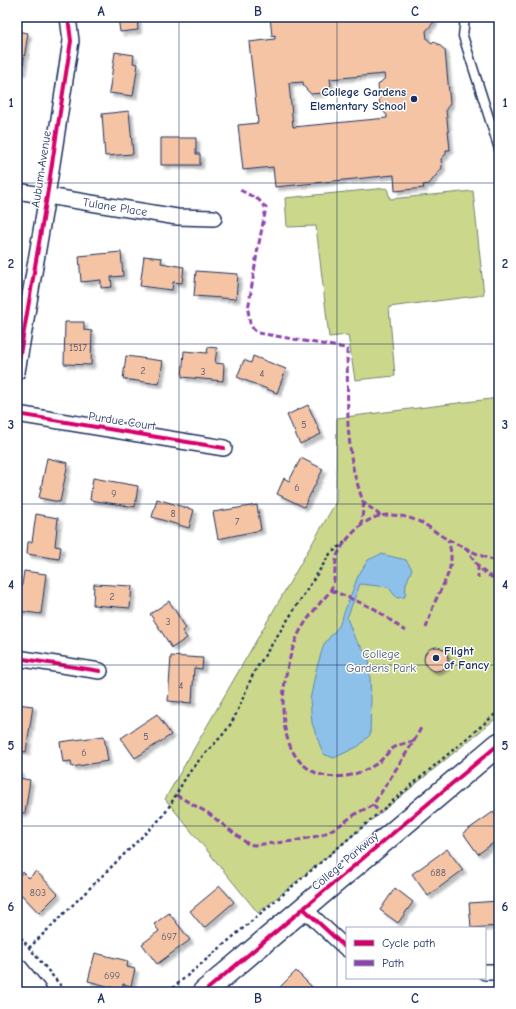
<svg xmlns="http://www.w3.org/2000/svg" width="516" height="1009" font-family="'Comic Neue',sans-serif">
  <defs>
    <filter id="shadow"><feDropShadow dx="3.5" dy="3.5" stdDeviation="1" flood-color="#0004"/></filter>
  </defs>
  <rect width="100%" height="100%" fill="#fff"/>
  <filter id="ink" filterUnits="userSpaceOnUse"><feTurbulence type="fractalNoise" baseFrequency=".025" numOctaves="2"/><feDisplacementMap in="SourceGraphic" scale="8" xChannelSelector="R" yChannelSelector="G"/><feConvolveMatrix kernelMatrix="1 2 1 2 8 2 1 2 1" color-interpolation-filters="sRGB"/></filter>
  <g filter="url(#ink)">
    <path fill="#cbd88b" stroke="#738474" d="M387,188L390,199L473,191L484,295L389,307L395,376L355,380L348,335L329,337L316,226L287,227L285,198Z
      M499,398V716L258,913L165,799L336,502L337,418Z"/>
    <path fill="#8dc1ea" stroke="#5f87b2" d="M381,554L406,560L412,569L406,584L405,597L397,598L388,587L360,584L347,618L355,639L369,656L371,700L370,735L359,746L334,758L323,754L312,723L310,700L316,670L324,644L339,626L358,576L368,560Z"/>
    <path fill="#f4c4a4" stroke="#1b2f5e" fill-rule="evenodd" filter="url(#shadow)" d="M118,17H137L138,30L120,32Z
      M270,17H441L434,18V22L426,31L427,39L432,43L434,41L445,50L450,104L446,109L450,150H446V154L441,159L442,168L429,184L423,185L424,188L395,191L394,175L275,187L273,167L243,170L238,125L258,123L249,42L275,39V35L272,36ZM384,74L385,78L378,85L380,108L387,115V118L293,127L289,83L303,82L304,87L311,94L323,93L331,85L330,79Z
      M17,31L28,33L22,72L17,71Z
      M115,52L134,55L133,63L138,64L133,96L109,93Z
      M129,111L133,154L105,156L102,114Z
      M161,138H196V154H200V165H161Z
      M121,252L123,276L111,277L112,287L101,288V280L81,282L79,256Z
      M144,256L162,258L161,263L184,267L182,283L173,282L172,290L140,286Z
      M196,271L238,274L236,299L194,296Z
      M65,322H84V330L92,331L91,365L64,364Z
      M208,347L217,348L215,363L224,364L223,381L182,377L184,351L207,353Z
      M126,356L163,361L159,384L123,379Z
      M253,356L286,369L277,393L237,377L244,360L251,363Z
      M308,405L321,434L300,444L287,415Z
      M47,458L68,463L60,502L39,498Z
      M301,458L323,469L304,507L277,494L284,478L289,481Z
      M93,478L138,486L135,507L90,500Z
      M157,499L194,510L189,528L152,517Z
      M257,505L261,530L218,539L213,512Z
      M36,514L58,518L55,546L61,547L59,559L27,554L28,542H32Z
      M24,571L46,574L41,614L18,611Z
      M94,584L132,586L130,608L93,605Z
      M169,601L186,628L182,631L187,638L172,648L150,614Z
      M424 659a12 12 0 1 1 24 0a12 12 0 1 1-24 0Z
      M171,656L203,658L202,669L194,668L192,703L168,701Z
      M17,704L33,706L26,752L17,750Z
      M157,714L171,735L135,758L121,738Z
      M104,736L108,761L72,767L71,761L63,762L60,742Z
      M17,770L20,771L19,778L30,780L25,813L17,812Z
      M493,812L499,820V839L478,854L463,833Z
      M447,849L463,870L428,896L412,874Z
      M36,871L58,894L39,913L17,890V878L23,872L29,878Z
      M220,886L234,902L204,928L190,911Z
      M395,888L413,902L398,923L380,910Z
      M499,901V926L471,928L469,903Z
      M169,913L190,940L157,964L142,944L159,931L154,924Z
      M95,953L128,961L127,967L135,969L131,986L123,984L122,990L88,981Z
      M296,971L317,992H279L277,990Z"/>
    <g fill="none" stroke-linecap="round" stroke-linejoin="round">
      <g stroke="#1b2f5e" stroke-width="11">
        <path id="lane" d="M465,17L463,36L499,149"/>
      </g>
      <g stroke="#1b2f5e" stroke-width="18">
        <path id="street" d="M17,191L177,217L214,218
          M17,372L47,196L71,41L68,17
          M17,414L224,448
          M17,658L100,671
          M304,909L347,949
          M485,972H499"/>
      </g>
      <g stroke="#1b2f5e" stroke-width="25">
        <path id="secondary" d="M17,970L35,992
          M204,992L499,744"/>
      </g>
      <path stroke="#1b2f5e" stroke-width="2.5" stroke-dasharray="3 3" stroke-linecap="butt" d="M17,933L66,992
        M29,948L163,816C175,799 182,780 196,764C206,751 221,739 230,725C241,707 246,687 256,669L330,554L345,542
        M168,992L499,711"/>
      <use href="#lane" stroke="#fff" stroke-width="8"/>
      <use href="#street" stroke="#fff" stroke-width="15"/>
      <use href="#secondary" stroke="#fff" stroke-width="22"/>
      <path stroke="#8e44ad" stroke-width="3" stroke-dasharray="6 3" stroke-linecap="butt" d="M240,190L259,200L266,208L257,253L248,310L250,323L253,329L258,333L345,348L347,350L348,426L351,456L354,473L363,502L381,516
        M361,526L364,502
        M499,542L496,544L495,547L499,558
        M466,547C471,558 486,580 499,578
        M478,565V578
        M331,590L375,609L405,631
        M426,628C429,620 431,612 434,604C444,581 457,567 448,540
        M414,741C407,743 398,744 392,749C387,753 384,758 379,762C362,774 339,781 319,774C268,756 281,670 299,633C305,622 312,613 320,603C323,599 329,594 331,589C336,579 334,567 337,556C343,541 363,519 380,516C394,513 411,517 424,524C433,529 440,536 449,540C463,547 484,558 499,562
        M176,795L208,813L248,844L254,845L294,841L322,835L340,825L357,813L373,805L414,741L422,726
        M373,805L380,813"/>
      <g stroke="#fff" stroke-width="6">
        <path id="cycleway" d="M17,372L47,196L71,41L68,17
          M17,414L224,448
          M17,658L100,671
          M304,909L347,949
          M204,992L499,744"/>
      </g>
      <use href="#cycleway" stroke="#d6006c" stroke-width="4"/>
    </g>
  </g>
  <path fill="none" stroke="#1b2f5e" stroke-width="1" stroke-opacity="0.55" d="M179,17V992M337,17V992M17,183H499M17,344H499M17,504H499M17,665H499M17,826H499"/>
  <g fill="#1b2f5e" stroke="#fff" stroke-width="1.5">
    <circle cx="414" cy="99" r="4"/>
    <circle cx="436" cy="658" r="4"/>
  </g>
  <g text-anchor="middle" stroke-width="3" stroke-linejoin="round" paint-order="stroke">
    <g font-size="10" fill="#515470">
      <text x="78" y="351">1517</text>
      <text x="143" y="374">2</text>
      <text x="203" y="375">3</text>
      <text x="262" y="377">4</text>
      <text x="304" y="428">5</text>
      <text x="297" y="491">6</text>
      <text x="114" y="497">9</text>
      <text x="173" y="517">8</text>
      <text x="237" y="525">7</text>
      <text x="112" y="600">2</text>
      <text x="168" y="625">3</text>
      <text x="181" y="689">4</text>
      <text x="146" y="740">5</text>
      <text x="84" y="756">6</text>
      <text x="438" y="876">688</text>
      <text x="38" y="896">803</text>
      <text x="169" y="940">697</text>
      <text x="112" y="979">699</text>
    </g>
    <g font-size="12" font-weight="bold" fill="#1b2f5e" stroke="#fff" text-anchor="end">
      <text x="406" y="96">College Gardens<tspan x="406" dy="14">Elementary School</tspan></text>
      <text x="444" y="655" text-anchor="start">Flight<tspan x="444" dy="14">of Fancy</tspan></text>
    </g>
    <g font-size="12" fill="#1b2f5e" stroke="#fff">
      <text transform="translate(41 169) rotate(-81)" y="4">Auburn Avenue</text>
      <text transform="translate(115 207) rotate(9)" y="4">Tulane Place</text>
      <text transform="translate(122 421) rotate(9)" y="4">Purdue Court</text>
      <text transform="translate(345 861) rotate(-40)" y="4">College Parkway</text>
    </g>
    <g font-size="12" fill="#475969" stroke="#fff">
      <text x="381" y="658">College<tspan x="381" dy="14">Gardens Park</tspan></text>
    </g>
  </g>
  <rect width="516" height="1009" fill="none" stroke="#fff" stroke-width="44"/>
  <rect x="346" y="927" width="140" height="52" fill="#ffffff" stroke="#a4acbf"/>
  <rect x="354" y="940" width="20" height="6" fill="#d6006c" stroke="#a4acbf"/>
  <text x="382" y="947" font-size="12" fill="#1b2f5e">Cycle path</text>
  <rect x="354" y="960" width="20" height="6" fill="#8e44ad" stroke="#a4acbf"/>
  <text x="382" y="967" font-size="12" fill="#1b2f5e">Path</text>
  <rect x="22" y="22" width="472" height="965" fill="none" stroke="#1b2f5e" stroke-width="1.5"/>
  <g font-size="13" text-anchor="middle" font-weight="bold" fill="#1b2f5e">
    <text x="101" y="16">A</text>
    <text x="258" y="16">B</text>
    <text x="415" y="16">C</text>
    <text x="11" y="107">1</text>
    <text x="505" y="107">1</text>
    <text x="11" y="268">2</text>
    <text x="505" y="268">2</text>
    <text x="11" y="429">3</text>
    <text x="505" y="429">3</text>
    <text x="11" y="589">4</text>
    <text x="505" y="589">4</text>
    <text x="11" y="750">5</text>
    <text x="505" y="750">5</text>
    <text x="11" y="911">6</text>
    <text x="505" y="911">6</text>
    <text x="101" y="1003">A</text>
    <text x="258" y="1003">B</text>
    <text x="415" y="1003">C</text>
  </g>
</svg>
